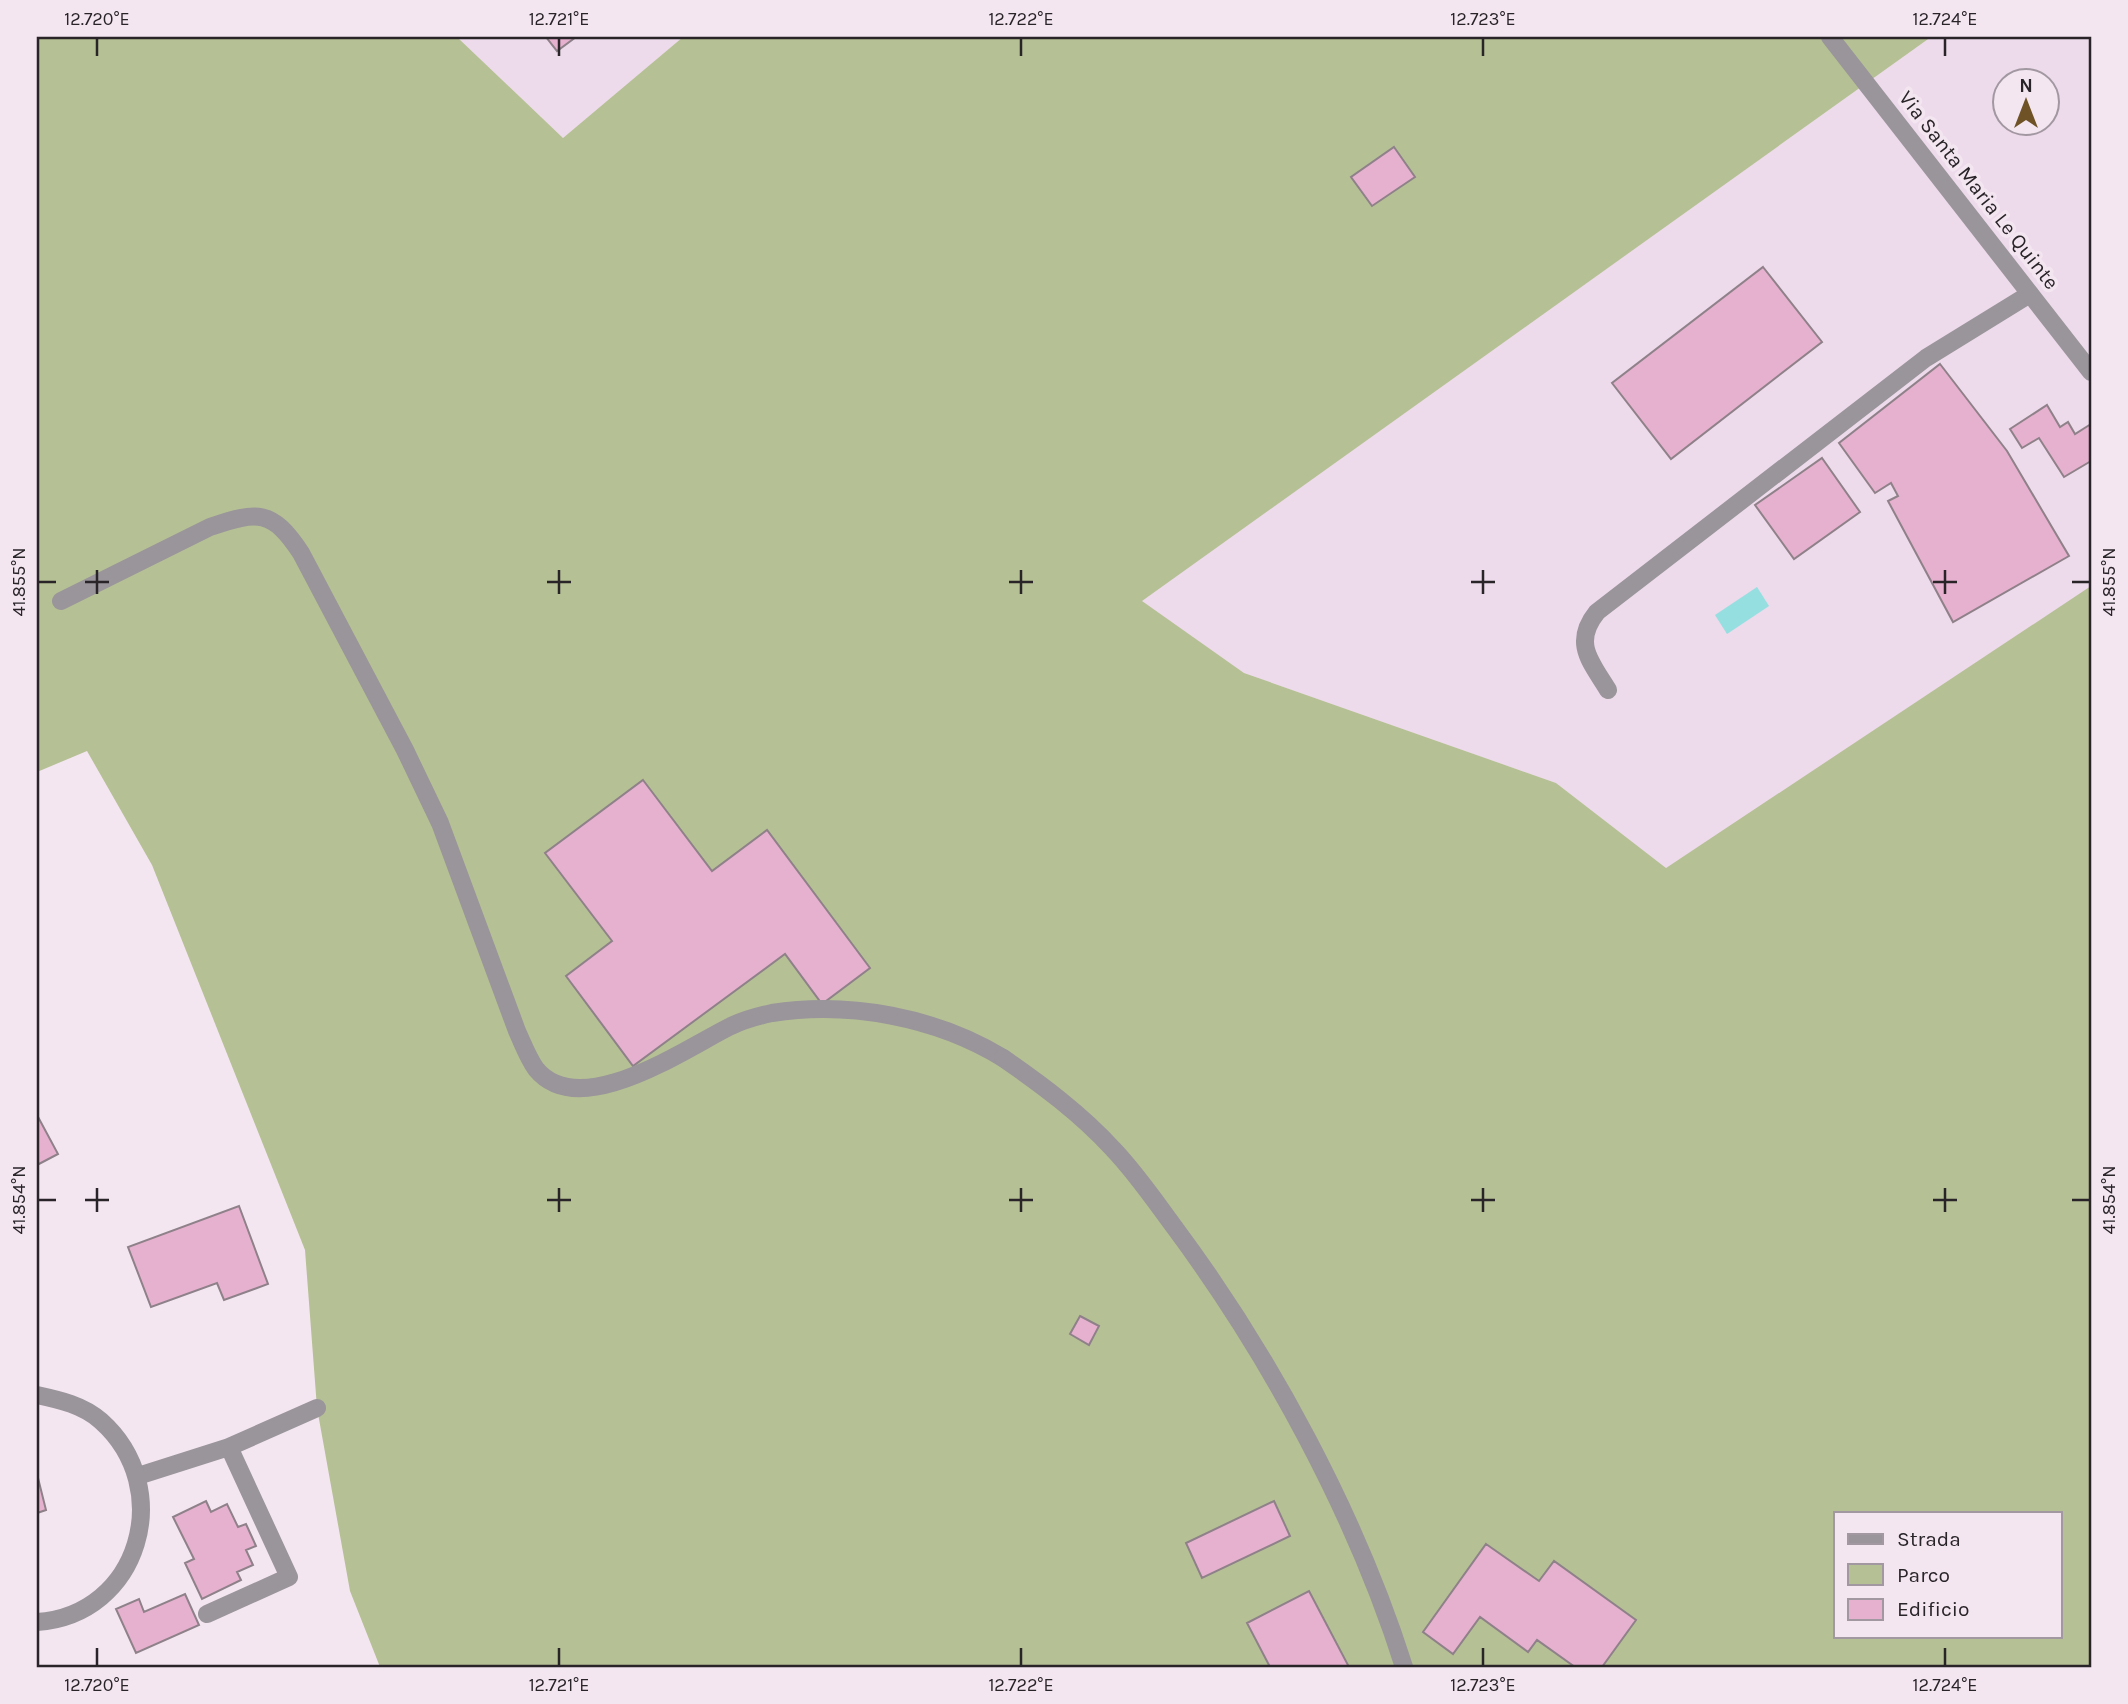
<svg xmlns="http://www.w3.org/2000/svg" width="2128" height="1704" font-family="Karla,sans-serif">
  <rect width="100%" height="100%" fill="#f3e6f1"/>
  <path fill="#eddaeb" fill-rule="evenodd" d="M457,37H683L563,138Z
    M1931,37H2091V592L1666,868L1556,783L1244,673L1141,601ZM2006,80H2048V122H2006Z"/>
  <path fill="#b6c095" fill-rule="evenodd" d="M37,37H457L563,138L683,37H1931L1142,601L1244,673L1556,783L1666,868L2091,586V1667H380L350,1591L317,1408L305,1250L152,865L87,751L37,772ZM1836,1513H2060V1636H1836Z"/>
  <path fill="#95dfe1" d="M1757,587L1769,606L1727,634L1715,615Z"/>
  <path fill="#e6b1ce" stroke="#8f8189" stroke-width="2" d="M546,37H576L557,51Z
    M1394,147L1415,177L1372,206L1351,177Z
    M1763,267L1822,342L1671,459L1612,383Z
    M1940,364L2007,451L2069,556L1953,622L1888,501L1898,496L1891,483L1875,493L1839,443Z
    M2047,405L2060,427L2068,422L2075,434L2091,424V461L2064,477L2039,438L2022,448L2010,429Z
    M1822,458L1860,512L1794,559L1755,505Z
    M643,780L712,871L767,830L870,968L822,1004L785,954L633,1066L566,976L612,941L545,853Z
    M37,1115L58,1154L37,1165Z
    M239,1206L268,1284L224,1300L217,1283L151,1307L128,1247Z
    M1080,1316L1099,1326L1089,1345L1070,1334Z
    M37,1474L46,1510L37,1513Z
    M206,1501L211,1512L227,1504L238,1527L246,1524L256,1546L246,1550L253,1565L237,1572L241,1580L202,1599L185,1563L194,1559L173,1517Z
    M1274,1501L1290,1536L1202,1578L1186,1543Z
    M1486,1544L1539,1581L1554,1561L1636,1620L1602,1667H1575L1537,1640L1528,1652L1480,1617L1453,1654L1423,1632Z
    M1309,1591L1349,1667H1270L1247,1623Z
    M185,1594L199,1625L136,1653L116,1609L139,1599L144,1612Z"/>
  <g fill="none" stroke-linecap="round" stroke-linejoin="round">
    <path stroke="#99959a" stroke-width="18" d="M61,601L210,527C258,511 272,509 301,553L405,750L440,823L517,1031C523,1044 528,1058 536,1069C580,1123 686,1048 731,1026C744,1020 758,1016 772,1013C849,1001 936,1017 1003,1058
      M1608,690C1591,662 1572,643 1597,612L1926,358L2030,294
      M138,1476L229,1447L317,1408
      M207,1614L289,1577L229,1447"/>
    <path stroke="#99959a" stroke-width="18" d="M1830,37L2091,372
      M1003,1058C1042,1085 1081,1114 1113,1149C1136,1173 1155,1201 1175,1228C1270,1356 1356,1515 1404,1667
      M37,1395C60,1400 83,1405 101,1421C176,1488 140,1615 37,1622"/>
  </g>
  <path fill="none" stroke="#292428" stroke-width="2.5" d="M97,38V56M559,38V56M1021,38V56M1483,38V56M1945,38V56M97,570V594M559,570V594M1021,570V594M1483,570V594M1945,570V594M38,582H56M85,582H109M547,582H571M1009,582H1033M1471,582H1495M1933,582H1957M2072,582H2090M97,1188V1212M559,1188V1212M1021,1188V1212M1483,1188V1212M1945,1188V1212M38,1200H56M85,1200H109M547,1200H571M1009,1200H1033M1471,1200H1495M1933,1200H1957M2072,1200H2090M97,1648V1666M559,1648V1666M1021,1648V1666M1483,1648V1666M1945,1648V1666"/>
  <g text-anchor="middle" stroke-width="7" stroke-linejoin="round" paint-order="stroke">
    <g font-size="21" fill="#292428" stroke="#f3e6f1">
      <text transform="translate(1979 190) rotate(52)" y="7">Via Santa Maria Le Quinte</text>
    </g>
  </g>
  <rect width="2128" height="1704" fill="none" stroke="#f3e6f1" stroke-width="77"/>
  <rect x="1834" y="1512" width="228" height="126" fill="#f3e6f1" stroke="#a298a1" stroke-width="2"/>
  <rect x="1848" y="1534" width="35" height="10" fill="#99959a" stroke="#a298a1" stroke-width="2"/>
  <text x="1897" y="1546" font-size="21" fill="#292428">Strada</text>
  <rect x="1848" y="1564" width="35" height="21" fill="#b6c095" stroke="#a298a1" stroke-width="2"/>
  <text x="1897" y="1582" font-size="21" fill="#292428">Parco</text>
  <rect x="1848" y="1599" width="35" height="21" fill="#e6b1ce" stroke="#a298a1" stroke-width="2"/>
  <text x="1897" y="1616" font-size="21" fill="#292428">Edificio</text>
  <g transform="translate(2026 102)"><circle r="33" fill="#f3e6f1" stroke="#a298a1" stroke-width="2"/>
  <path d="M0-5L12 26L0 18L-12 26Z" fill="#6f5326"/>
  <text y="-10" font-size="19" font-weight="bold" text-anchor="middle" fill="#292428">N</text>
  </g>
  <rect x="38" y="38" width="2052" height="1628" fill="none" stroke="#292428" stroke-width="2.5"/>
  <g font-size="18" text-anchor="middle" fill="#292428">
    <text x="97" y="25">12.720°E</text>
    <text x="559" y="25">12.721°E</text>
    <text x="1021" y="25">12.722°E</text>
    <text x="1483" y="25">12.723°E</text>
    <text x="1945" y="25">12.724°E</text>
    <text transform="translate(19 582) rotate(-90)" y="6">41.855°N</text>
    <text transform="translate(2109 582) rotate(-90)" y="6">41.855°N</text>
    <text transform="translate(19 1200) rotate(-90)" y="6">41.854°N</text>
    <text transform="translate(2109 1200) rotate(-90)" y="6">41.854°N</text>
    <text x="97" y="1691">12.720°E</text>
    <text x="559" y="1691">12.721°E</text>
    <text x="1021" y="1691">12.722°E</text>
    <text x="1483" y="1691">12.723°E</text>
    <text x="1945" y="1691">12.724°E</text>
  </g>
</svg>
